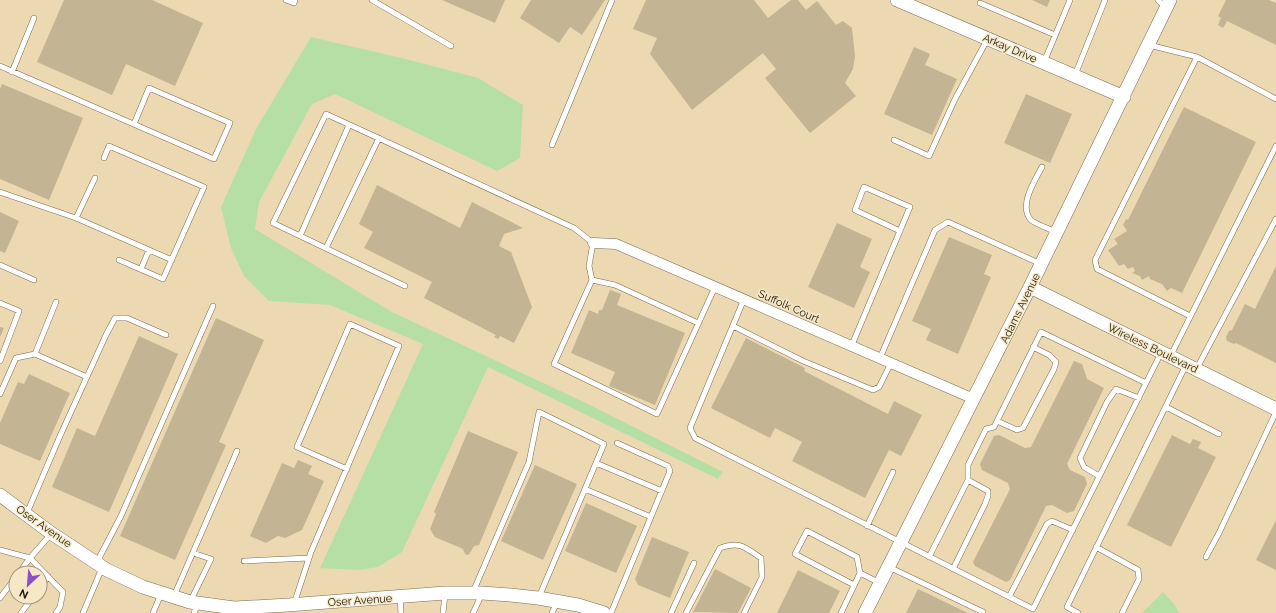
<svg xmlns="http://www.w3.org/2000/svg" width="1276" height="613" font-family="Raleway,sans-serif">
  <rect width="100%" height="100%" fill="#f6e7c6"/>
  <path fill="#ecd9b2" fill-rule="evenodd" d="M0,0H1276V613H0ZM16,573H40V597H16Z"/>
  <path fill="#b6dfa6" d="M311,37L406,59L478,78L523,105L520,158L497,171L335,94L312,104L259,202L255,229L392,312L584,402L723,472L718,479L488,367L402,552L378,567L360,570L320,568L423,344L330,305L269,301L244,276L231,248L221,207L256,129Z
    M1163,592L1175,605L1179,613H1142Z"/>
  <path fill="#c3b494" d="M64,0H152L203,23L175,86L126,64L112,95L37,62Z
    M442,0H505L495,23Z
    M531,0H605L582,35L570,27L559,43L520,18Z
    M646,0H754L768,18L791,0H798L806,10L817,1L836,25L843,21L852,28L855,56L853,69L845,83L856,96L810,133L765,78L776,69L763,53L692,110L650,54L657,38L633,29Z
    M1032,0H1050L1047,7Z
    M1226,0H1269L1276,3V45L1227,21L1223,28L1218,25L1221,18L1218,16Z
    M914,47L930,54L925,65L957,79L932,135L884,114Z
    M2,84L83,118L49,200L0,179V89Z
    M1026,94L1072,114L1050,163L1004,143Z
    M1184,107L1256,142L1182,293L1171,288L1167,291L1162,284L1150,279L1149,276L1142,280L1140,276L1132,273L1135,271L1133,267L1128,269L1124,264L1119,266L1108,250L1118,244L1114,239L1127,231L1123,225L1126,219L1128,220Z
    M377,185L460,228L472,202L523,228L504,234L499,246L511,252L532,307L514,343L500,336L498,339L494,337L496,335L424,298L432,282L364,248L373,232L359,224Z
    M0,212L19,221L5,253L0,251Z
    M837,223L872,239L860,267L870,272L854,308L808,287Z
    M949,237L992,255L984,274L991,277L958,354L926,340L931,329L912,321Z
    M1276,266V363L1236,343L1234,344L1227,341L1226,337L1229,331L1232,330L1245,304L1255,309Z
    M610,290L621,294L617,305L685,333L655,405L609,386L615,372L571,353L589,310L598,314L599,310H602Z
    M216,318L264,340L219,442L226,445L175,560L120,536Z
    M0,327L4,328L0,337Z
    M139,336L178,354L109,512L52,487L77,428L95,436Z
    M746,338L805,368L804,371L888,414L894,401L922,415L901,456L889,450L865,498L792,461L802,442L775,428L770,438L711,408Z
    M1074,361L1082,364L1087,379L1104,388L1067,464L1070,470L1085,477L1087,484L1074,511L1067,513L1052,505L1046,506L1010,580L1006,582L975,566L973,562L1010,489L1008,483L982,470L980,464L994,436L999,435L1025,448L1031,447Z
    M29,374L70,393L40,461L0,444V423L18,382L24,384Z
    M468,431L518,452L479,545L474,546L470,553L468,555L465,554L463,549L435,537L430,529L436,514L434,512Z
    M1172,435L1190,444L1193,439L1201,442L1198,448L1216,457L1171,547L1127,525Z
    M298,460L312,466L308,474L324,481L302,530L285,538L278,536L266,543L250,536L282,463L294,468Z
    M535,465L577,484L543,560L501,541Z
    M586,503L637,526L616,573L565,551Z
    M1276,520V570L1256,560Z
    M652,537L689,552L670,598L638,585L635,579Z
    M715,569L751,588L738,613L693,612Z
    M798,570L840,591L829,613H777Z
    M918,589L968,613H906Z"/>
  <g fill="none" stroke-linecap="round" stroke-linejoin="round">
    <g stroke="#7a6c4f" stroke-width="6">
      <path id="service" d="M286,0L294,3L295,0
        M372,0L451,46
        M1158,0L1166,8
        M980,3L1055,35
        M1149,45L1197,57L1276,99
        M1044,62L1070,0
        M0,66L214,159L230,123L149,88L134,124
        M12,72L34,18
        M1075,75L1105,0
        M894,140L929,156L955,99L987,40
        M552,145L612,0
        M104,158L109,146L204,187L163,279L119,260
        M1042,167C1035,180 1018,206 1031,220C1035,224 1050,229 1056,232
        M0,192L76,218L172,260
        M76,218L95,178
        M300,236L349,125
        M326,248L379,138
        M0,265L34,280
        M141,269L149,250
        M592,280L615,285L698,323
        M405,286L273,223L326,114L574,228L593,243L589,266L592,280L554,364L657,414L715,287
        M744,299L690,428L695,438L1033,609L1161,353
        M0,303L19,311L0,361
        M1190,316L1097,269L1095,260L1197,57
        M733,326L803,361L873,390L879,387L891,363
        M851,347L910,207L864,187L855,210L900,231
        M35,354L56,302
        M1171,355L1276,146
        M880,358L935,230L948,222L1041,264
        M1197,368L1276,219
        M0,394L16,358L35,354L87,377
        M1166,407L1219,434
        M997,421L1017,430L1023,428L1054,369L1056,362L1049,355L1033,347
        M596,463L662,491
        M1099,476L1084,467L1080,458L1107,402L1116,389L1139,398
        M585,489L651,517
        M27,513L60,436L106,335L115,318H127L166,335
        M867,526L893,472
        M51,534L30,558L63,592L60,607L56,613
        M1096,547L1138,570L1139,579L1122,613
        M0,550L30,558L19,573
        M929,557L968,480V465L986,429L994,427L1041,332L1146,383
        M1206,557L1219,533L1276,412
        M244,561L309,558
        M97,562L121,516L213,306
        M889,567L983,612L982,613
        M953,569L985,504L988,496V491L968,480
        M854,585L795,554L807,531L857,557L860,573
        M40,588L48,576
        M473,592L529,462L539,412L604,444L539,597
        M174,596L237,451
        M400,597L401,613
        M1009,597L1047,524L1052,521L1073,530
        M0,598L16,577
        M190,602L211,559L193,553
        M294,604L311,552L399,346L350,324L297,447L347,469
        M21,613L33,597
        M83,613L102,568
        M153,613L161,594
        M194,613L198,603
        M443,613L445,594
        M473,613L482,594
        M552,613L557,602
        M611,613L670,471L668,466L617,443
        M671,613L694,563
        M686,613L720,548C741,541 744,547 761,558L762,577L744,613
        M841,613L860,573L880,583
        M1078,613L1067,607L1186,365"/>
    </g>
    <g stroke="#7a6c4f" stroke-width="11">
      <path id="minor" d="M593,243L616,244L974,399"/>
    </g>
    <g stroke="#7a6c4f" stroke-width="14">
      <path id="tertiary" d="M897,0L1124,97
        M1030,287L1276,409
        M0,495L51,533L107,570L143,587L190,602L234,608L288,605L445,593H482L510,595L538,598L578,605L604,613
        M865,613L1030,287L1170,0"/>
    </g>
    <use href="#service" stroke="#fff" stroke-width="5"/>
    <use href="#minor" stroke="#fff" stroke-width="10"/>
    <use href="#tertiary" stroke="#fff" stroke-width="13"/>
  </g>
  <g text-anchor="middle" stroke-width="3" stroke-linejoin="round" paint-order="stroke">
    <g font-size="11" fill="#201a0e" stroke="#f6e7c6">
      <text transform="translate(1010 48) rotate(23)" y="4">Arkay Drive</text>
      <text transform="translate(789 306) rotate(24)" y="4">Suffolk Court</text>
      <text transform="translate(1020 308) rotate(-64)" y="4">Adams Avenue</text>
      <text transform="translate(1153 348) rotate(26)" y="4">Wireless Boulevard</text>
      <text transform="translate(44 526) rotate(35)" y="4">Oser Avenue</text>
      <text transform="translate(360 600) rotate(-4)" y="4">Oser Avenue</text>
    </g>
  </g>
  <g transform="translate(28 585) rotate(206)"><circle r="19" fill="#f6e7c6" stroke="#a0957c"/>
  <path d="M0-3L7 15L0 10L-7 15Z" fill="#8952c9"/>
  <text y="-6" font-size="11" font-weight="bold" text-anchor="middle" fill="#201a0e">N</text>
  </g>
</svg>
